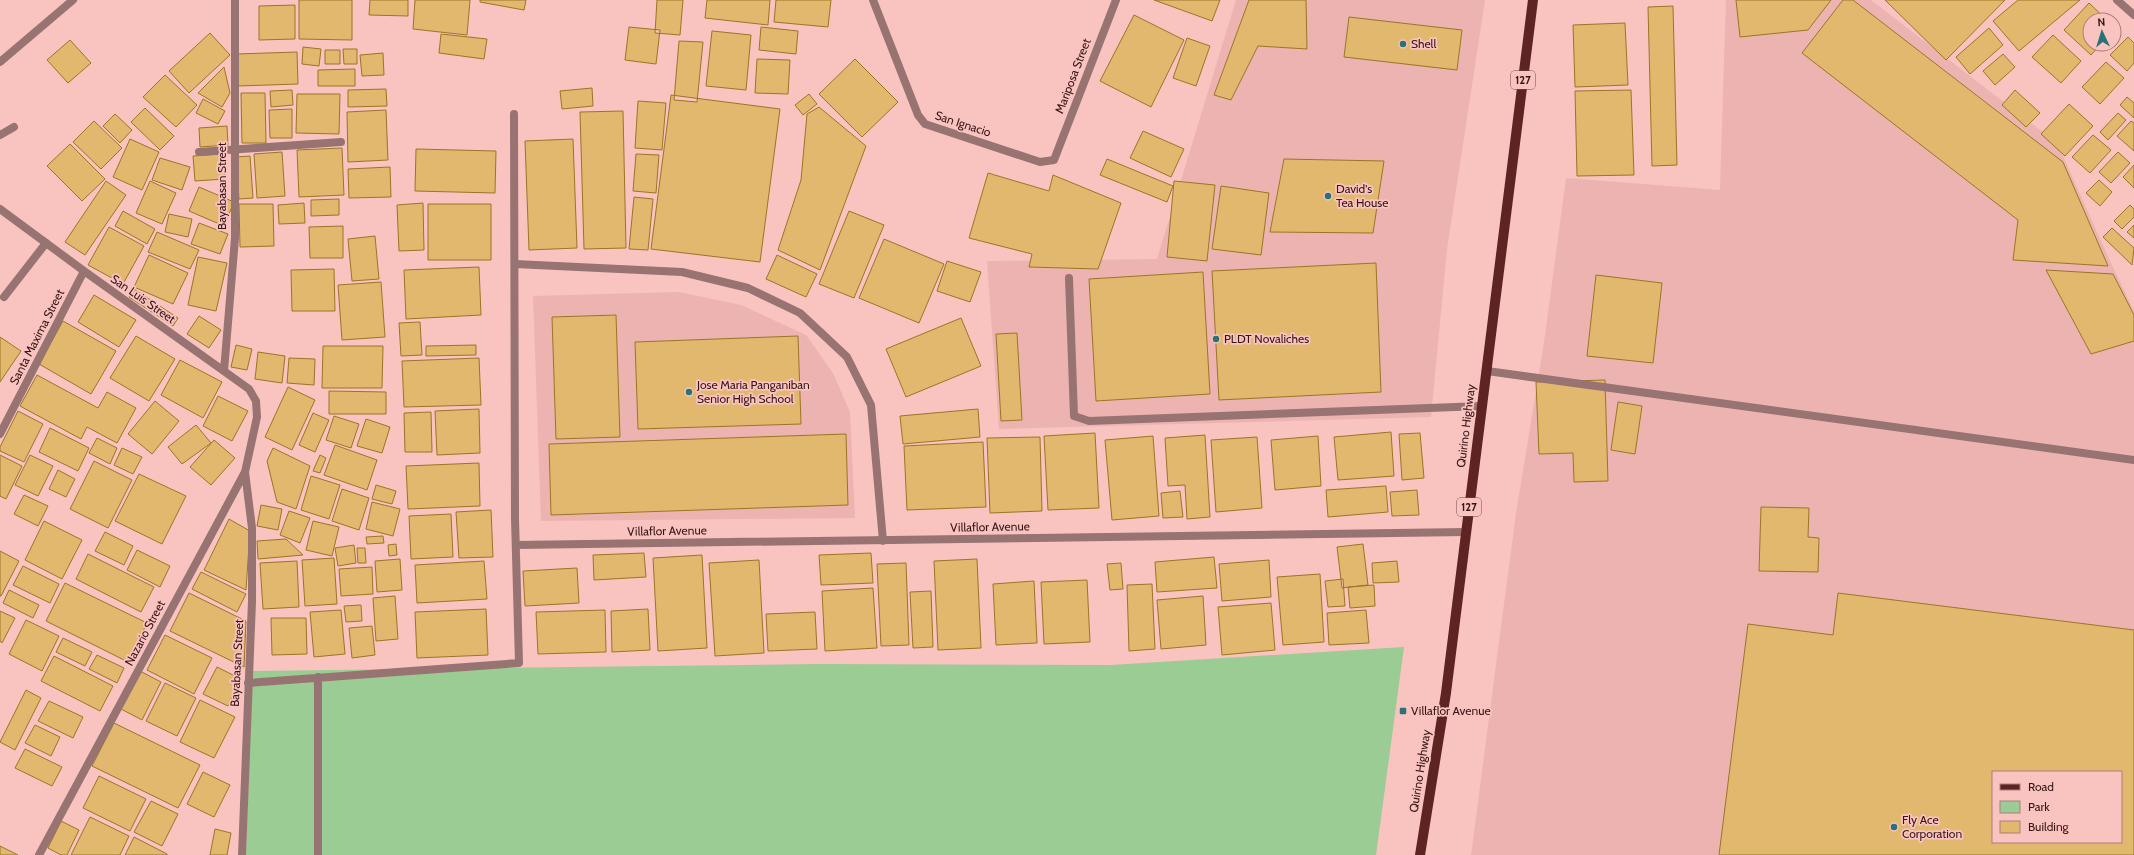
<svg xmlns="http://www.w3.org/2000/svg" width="2134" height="855" font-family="Cabin,sans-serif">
  <rect width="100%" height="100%" fill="#f9c3c0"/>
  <path fill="#edb3b1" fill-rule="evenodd" d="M1236,0H1485L1447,249L1431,417L999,429L987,261L1157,259Z
    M1726,0H1871L2057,143L2110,261L2134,311V855H1471L1516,513L1544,343L1566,178L1720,190ZM1993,772H2121V842H1993Z
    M679,292L741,305L806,335L833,373L850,412L855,518L541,521L533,296Z"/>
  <path fill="#9acc94" d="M1404,647L1376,855H246L252,671L818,664L1111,665Z"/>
  <path fill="#e1b86d" stroke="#9b7526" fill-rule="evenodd" d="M299,0H352V40L299,39Z
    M370,0H408V16L369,15Z
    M415,0H470L467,35L413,29Z
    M480,0H526L524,10L480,2Z
    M657,0H683L680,35L655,33Z
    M707,0H770L768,25L705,18Z
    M776,0H831L828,27L774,22Z
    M1154,0H1220L1212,21Z
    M1249,0H1306L1307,49L1258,46L1231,100L1214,95Z
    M1736,0H1831L1808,30L1740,37Z
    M1843,0H1853L2063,162L2108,266L2013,260L2018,220L1802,53Z
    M1885,0H2005L1946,60Z
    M2018,0H2080L2019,51L1993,21Z
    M2089,3L2107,20H2090V44H2101L2091,55L2064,30Z
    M295,5V39L259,40V6Z
    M1673,6L1677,165L1652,166L1648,7Z
    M1134,15L1184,40L1151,107L1100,81Z
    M1349,17L1462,30L1457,70L1344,57Z
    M1625,23L1628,85L1575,87L1573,25Z
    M629,27L660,30L656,64L625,60Z
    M761,27L798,31L796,54L759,50Z
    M1989,28L2003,45L1970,74L1956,57Z
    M712,31L751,35L746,90L706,86Z
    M210,33L230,55L189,93L169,71Z
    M441,34L487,39L484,59L439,53Z
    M2053,35L2081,61L2061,83L2032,57Z
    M2128,37L2134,43V63L2127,71L2110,55Z
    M1187,38L1210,46L1196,86L1173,78Z
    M70,40L91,63L68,83L47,60Z
    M679,41L703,42L697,102L674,100Z
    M303,47L321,49L319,66L302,64Z
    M343,49H357V64H344Z
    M325,50H340V64H325Z
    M297,52L298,84L238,86L237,54Z
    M383,53L384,75L362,76L360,55Z
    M2003,54L2015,67L1995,85L1983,71Z
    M757,59L790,60L788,94L755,93Z
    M855,59L898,102L862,137L819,94Z
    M2106,62L2124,78L2100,104L2082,87Z
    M224,67L230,93L222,107L198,93Z
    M355,69V86H318V70Z
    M165,75L197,105L176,127L143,97Z
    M592,88L593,106L562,109L560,91Z
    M386,89L387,106L348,107V90Z
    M292,90L293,105L271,107L270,91Z
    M1631,90L1634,175L1577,176L1575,91Z
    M2015,90L2040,113L2026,127L2002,105Z
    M241,93H265L266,143H242Z
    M297,94H340L339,134L296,133Z
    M809,94L817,104L803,115L795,105Z
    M671,95L780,109L760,262L651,249Z
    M2127,97L2134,103V118L2120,105Z
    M203,99L225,111L218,124L196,113Z
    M638,101L666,103L662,150L635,148Z
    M2069,104L2093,126L2065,156L2041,134Z
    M819,107L866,146L820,270L778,250L801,180L807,114Z
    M145,108L174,136L160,150L131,122Z
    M292,109V138H270L269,110Z
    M386,110L388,160L348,162L347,112Z
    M623,111L626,248L584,249L580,112Z
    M2118,113L2126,120L2108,140L2100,132Z
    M115,114L132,130L120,143L103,126Z
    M94,121L122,148L101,169L73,142Z
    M2131,121L2134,123V151L2117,136Z
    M227,126L228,145L200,147L199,128Z
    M1143,131L1184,149L1171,177L1130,158Z
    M2093,135L2111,150L2090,173L2072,157Z
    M130,139L159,152L142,190L113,177Z
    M573,139L577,248L529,250L525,141Z
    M70,144L105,179L82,201L47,166Z
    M342,148L344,195L299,197L297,150Z
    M416,149L496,151L495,193L415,191Z
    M282,152L285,196L257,198L254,154Z
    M2118,152L2130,163L2111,183L2099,172Z
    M223,154L225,179L195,181L193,156Z
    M636,154L659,155L656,193L633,191Z
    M250,156L253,198L239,199L236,157Z
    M160,158L190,167L182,190L152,180Z
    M1107,159L1173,186L1167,202L1100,175Z
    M1284,159L1384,161L1373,233L1270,232Z
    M2134,165V188L2123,177Z
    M390,167L391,197L349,198L348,169Z
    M988,173L1049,191L1053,175L1121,203L1098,269L1029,267L1032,254L969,238Z
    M2099,180L2112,192L2100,206L2086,193Z
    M106,181L126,195L85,255L65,242Z
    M150,181L176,193L162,224L136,213Z
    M1174,181L1215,185L1207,261L1167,257Z
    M1221,186L1269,193L1261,255L1212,249Z
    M199,187L234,202L224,226L189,211Z
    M634,197L653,199L648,250L629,249Z
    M339,199V215L311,216V200Z
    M304,203L305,223L279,224L278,205Z
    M423,203L424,250L399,251L397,205Z
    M239,204H273L274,246L240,247Z
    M428,204H491V260H428Z
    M2130,205L2134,209V217L2122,229L2114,221Z
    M123,211L155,229L147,244L115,226Z
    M849,211L884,225L854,298L819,284Z
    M169,214L192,219L188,237L165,232Z
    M199,223L228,234L220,254L191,244Z
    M2134,225V238L2127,232Z
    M343,226V258H310L309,227Z
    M109,227L144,246L123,284L88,265Z
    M2112,228L2134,248L2132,265L2103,237Z
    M157,232L199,250L190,269L148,252Z
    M375,236L379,279L352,281L348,239Z
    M884,239L944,264L919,323L859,298Z
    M149,255L188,273L173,304L134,287Z
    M777,255L817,274L806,297L766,279Z
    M198,257L227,263L216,311L188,305Z
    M947,261L981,272L970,302L937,291Z
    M1376,263L1381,392L1219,400L1212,271Z
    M479,267L481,315L406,319L404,270Z
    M334,269L335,311H292L291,270Z
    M2046,270L2113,274L2134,315V341L2091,354Z
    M1203,272L1210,394L1096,401L1089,279Z
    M1596,275L1662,283L1653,363L1587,356Z
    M381,282L385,337L342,340L338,285Z
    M134,289L178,318L173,326L129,297Z
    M94,295L136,320L119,347L78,322Z
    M616,315L620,437L556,439L552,317Z
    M199,316L221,330L209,348L187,334Z
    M961,318L981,366L906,397L886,349Z
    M63,321L116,351L91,394L39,364Z
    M420,322L422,355L401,356L399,323Z
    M1017,333L1022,420L1001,421L996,334Z
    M136,336L175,359L149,401L110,378Z
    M798,336L801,424L638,429L635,342Z
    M0,337L21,351L0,382Z
    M236,345L252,349L247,370L231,367Z
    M476,345V355L426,356V346Z
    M323,346H383L382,388H322Z
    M258,352L285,356L282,383L255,379Z
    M289,358L315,359L314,385L287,383Z
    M479,358L481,405L404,407L402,361Z
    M180,360L222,382L203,418L161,395Z
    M37,375L98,408L107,392L136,408L117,443L87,427L81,439L20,406Z
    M1605,380L1608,481L1574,482L1573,453L1539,454L1536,382Z
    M288,387L315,400L292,450L265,437Z
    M329,391L386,392V414H329Z
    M218,396L248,411L232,441L203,426Z
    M155,401L179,421L152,454L128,434Z
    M1618,402L1642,406L1635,454L1611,450Z
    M479,409L480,453L437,455L435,411Z
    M978,409L980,437L903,444L900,416Z
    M18,411L43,424L24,462L0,451V447Z
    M431,412L432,452H405L404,413Z
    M313,413L329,420L315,452L299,445Z
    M334,416L359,424L351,448L326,440Z
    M366,419L390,427L382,453L357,446Z
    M196,425L211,443L182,464L168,447Z
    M50,428L89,448L78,471L39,452Z
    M1391,432L1394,476L1338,480L1334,437Z
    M1095,433L1099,508L1048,510L1044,436Z
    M1420,433L1424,478L1402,480L1399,434Z
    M846,434L848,505L551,515L549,444Z
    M1205,435L1210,517L1187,519L1185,485L1168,486L1165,438Z
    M1153,436L1159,516L1112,520L1105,440Z
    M1318,436L1321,486L1275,490L1271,440Z
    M1040,437L1042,511L990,513L987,438Z
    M1257,437L1262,508L1216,512L1211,440Z
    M97,438L117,448L110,464L89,453Z
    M214,440L235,458L211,485L190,467Z
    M983,442L986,507L907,510L904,446Z
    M335,445L377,460L367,490L324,475Z
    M122,448L142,457L133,474L114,465Z
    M273,448L310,466L296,509L277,502L267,461Z
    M0,455L22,466L6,499L0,496Z
    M30,455L53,466L38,496L15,485Z
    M320,455L326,458L320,473L313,471Z
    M94,461L132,480L108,528L70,509Z
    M479,463L480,506L408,509L406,466Z
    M58,470L75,479L66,497L49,489Z
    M139,474L186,496L162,544L115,521Z
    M311,476L340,485L329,519L301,510Z
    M376,485L396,491L392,504L372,499Z
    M1386,486L1388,512L1328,517L1326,490Z
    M342,489L369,498L359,530L332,521Z
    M1417,490L1419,515L1392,516L1390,492Z
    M1180,491L1183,517L1163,518L1161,493Z
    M24,495L48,506L38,526L14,514Z
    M372,502L400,509L393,536L366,529Z
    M261,505L282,509L278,530L257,526Z
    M1761,507L1809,508L1808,537L1819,538L1818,572L1759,571Z
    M491,510L493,557L459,558L456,512Z
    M289,511L310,518L300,543L280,535Z
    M451,514L453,557L411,559L409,516Z
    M229,519L250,531L246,590L204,570Z
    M44,521L82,540L62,579L25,560Z
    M313,521L339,527L332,556L306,550Z
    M105,532L133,546L124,565L95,551Z
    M383,536L384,543L367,544L366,537Z
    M286,539L303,555L258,559L257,541Z
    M396,544L397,555L389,556L388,545Z
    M1363,544L1368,585L1342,588L1337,547Z
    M354,545L356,563L338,566L335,548Z
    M357,548H365L366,563H358Z
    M137,550L170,566L160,587L127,570Z
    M0,551L19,561L1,596H0Z
    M644,553L646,577L594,580L593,555Z
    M871,553L873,583L821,585L819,555Z
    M88,554L154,587L141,612L76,579Z
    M702,555L707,648L658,651L653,558Z
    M1214,557L1217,588L1157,592L1155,562Z
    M334,558L337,604L305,606L302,560Z
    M400,559L402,590L377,592L375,561Z
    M977,559L981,648L938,650L934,561Z
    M759,560L764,653L715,656L709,563Z
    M1269,560L1271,597L1222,601L1219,564Z
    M297,561L299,607L263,609L260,563Z
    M484,561L487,599L417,603L415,565Z
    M1397,561L1399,582L1373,583L1372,563Z
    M906,563L909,645L881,646L877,564Z
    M1121,563L1123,589L1110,590L1107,564Z
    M23,566L59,584L50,603L13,585Z
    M372,567L373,594L341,596L339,569Z
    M577,568L579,603L525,606L523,571Z
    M201,572L246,594L237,612L192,589Z
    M1320,574L1324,642L1283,645L1277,577Z
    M1343,579L1345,606L1328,607L1325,581Z
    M1087,580L1090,642L1044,644L1041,582Z
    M1034,581L1037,643L996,645L993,584Z
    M65,583L147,623L128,662L46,621Z
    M1152,584L1155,649L1129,651L1127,585Z
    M1374,585L1375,606L1350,608L1348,587Z
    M873,588L877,648L825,651L822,591Z
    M9,590L39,605L33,618L3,603Z
    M931,591L933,647L913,648L910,592Z
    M189,593L246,621L244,667L170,631Z
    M1838,593L2134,630V855H1719L1748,624L1833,635ZM1993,772H2121V842H1993Z
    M395,596L398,639L376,641L373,598Z
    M1203,596L1206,645L1161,649L1157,600Z
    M1271,603L1275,650L1222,655L1218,607Z
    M361,605L362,621L346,622L344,606Z
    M486,609L488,655L417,658L415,612Z
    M648,609L650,650L612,652L611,611Z
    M341,610L345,654L314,657L310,612Z
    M605,610L606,652L538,654L536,612Z
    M1366,610L1369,643L1329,645L1327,613Z
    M0,611L15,618L2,643L0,641Z
    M815,612L817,649L768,651L766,614Z
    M271,618H306L307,654L272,655Z
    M26,620L59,636L42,671L9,654Z
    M372,626L375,655L352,658L349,628Z
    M165,635L212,658L194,694L147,670Z
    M63,638L92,652L85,666L56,652Z
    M97,655L124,668L117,683L89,669Z
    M54,656L113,686L100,711L41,681Z
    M217,667L241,679L228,706L203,694Z
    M140,671L161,682L142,720L121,709Z
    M165,683L196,698L177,736L146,721Z
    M26,690L41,698L15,750L0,742Z
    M200,700L235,717L214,758L180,742Z
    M49,701L83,717L73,738L38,721Z
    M114,723L200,765L178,808L92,766Z
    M35,725L60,737L51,756L25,743Z
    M25,749L62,767L52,786L15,768Z
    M203,772L230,785L214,817L187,804Z
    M99,776L146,799L130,831L83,808Z
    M151,801L178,814L162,846L134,832Z
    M90,817L129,836L120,855H71Z
    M61,821L79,830L67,855H61L48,848Z
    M215,829L231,833L227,855H210Z
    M134,837L167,854V855H125Z
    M0,846L18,855H0Z"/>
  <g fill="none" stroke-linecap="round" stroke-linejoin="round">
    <path stroke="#977371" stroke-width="8" d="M0,135L14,127
      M199,152L341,142
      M1069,278L1074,416L1089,421L1482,406
      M4,297L46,243
      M1487,371L2134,460"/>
    <path stroke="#977371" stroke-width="8" d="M873,0L918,115L925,124L1040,162L1054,160L1116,0
      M2117,0L2134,15
      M0,62L73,0
      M0,209L84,271L249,389L256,401L257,417L245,472L39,855
      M515,264L682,272L748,288L800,313L847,357L871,405L883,541
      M224,371L235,238V0
      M0,434L84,271
      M516,545L1466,532
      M318,677V855
      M248,683L519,663L515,519L514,114
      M242,855L252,601V528L245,472"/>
    <path stroke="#5e2424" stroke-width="10" d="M1420,855L1446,693L1533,0"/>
  </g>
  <g fill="#287278" stroke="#f9c3c0" stroke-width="1.5">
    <circle cx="1403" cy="44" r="4"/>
    <circle cx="1328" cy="196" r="4"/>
    <circle cx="1216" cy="339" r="4"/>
    <circle cx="689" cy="392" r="4"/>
    <rect x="1399" y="707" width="8" height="8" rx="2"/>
    <circle cx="1894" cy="827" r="4"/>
  </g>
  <g text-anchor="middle" stroke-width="3.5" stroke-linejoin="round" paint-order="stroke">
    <g fill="#f9c3c0" stroke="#714a49" stroke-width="1">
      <rect x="1511" y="71" width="24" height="18" rx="3"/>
      <rect x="1457" y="498" width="24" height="18" rx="3"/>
    </g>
    <g font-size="11" font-weight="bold" fill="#371616">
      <text x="1523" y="84">127</text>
      <text x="1469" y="511">127</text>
    </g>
    <g font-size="12" fill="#371616" stroke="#f9c3c0" text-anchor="start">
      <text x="1411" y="48">Shell</text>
      <text x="1336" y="193">David's<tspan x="1336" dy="14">Tea House</tspan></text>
      <text x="1224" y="343">PLDT Novaliches</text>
      <text x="697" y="389">Jose Maria Panganiban<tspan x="697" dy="14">Senior High School</tspan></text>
      <text x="1411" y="715">Villaflor Avenue</text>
      <text x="1902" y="824">Fly Ace<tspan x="1902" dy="14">Corporation</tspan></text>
    </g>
    <g font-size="12" fill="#371616" stroke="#f9c3c0">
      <text transform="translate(1073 76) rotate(-69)" y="4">Mariposa Street</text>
      <text transform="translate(963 124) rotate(18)" y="4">San Ignacio</text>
      <text transform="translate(222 186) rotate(-90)" y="4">Bayabasan Street</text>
      <text transform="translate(143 299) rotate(35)" y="4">San Luis Street</text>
      <text transform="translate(37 337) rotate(-63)" y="4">Santa Maxima Street</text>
      <text transform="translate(1466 426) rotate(-83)" y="4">Quirino Highway</text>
      <text transform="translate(990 527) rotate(-1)" y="4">Villaflor Avenue</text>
      <text transform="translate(667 531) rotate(-1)" y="4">Villaflor Avenue</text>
      <text transform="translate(145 633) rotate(-62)" y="4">Nazario Street</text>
      <text transform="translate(237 663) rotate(-87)" y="4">Bayabasan Street</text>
      <text transform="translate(1420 771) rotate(-81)" y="4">Quirino Highway</text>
    </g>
  </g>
  <rect x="1992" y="771" width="130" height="72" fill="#f9c3c0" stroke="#ab7e7c"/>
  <rect x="2000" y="784" width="20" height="6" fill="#5e2424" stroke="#ab7e7c"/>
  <text x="2028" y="791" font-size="12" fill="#371616">Road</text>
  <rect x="2000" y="801" width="20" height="12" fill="#9acc94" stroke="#ab7e7c"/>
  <text x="2028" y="811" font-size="12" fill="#371616">Park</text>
  <rect x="2000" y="821" width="20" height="12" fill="#e1b86d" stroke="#ab7e7c"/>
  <text x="2028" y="831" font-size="12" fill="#371616">Building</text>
  <g transform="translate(2102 32) rotate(356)"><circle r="19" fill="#f9c3c0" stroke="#ab7e7c"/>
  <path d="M0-3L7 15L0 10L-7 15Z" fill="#287278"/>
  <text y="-6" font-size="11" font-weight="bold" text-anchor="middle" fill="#371616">N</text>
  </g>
</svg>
